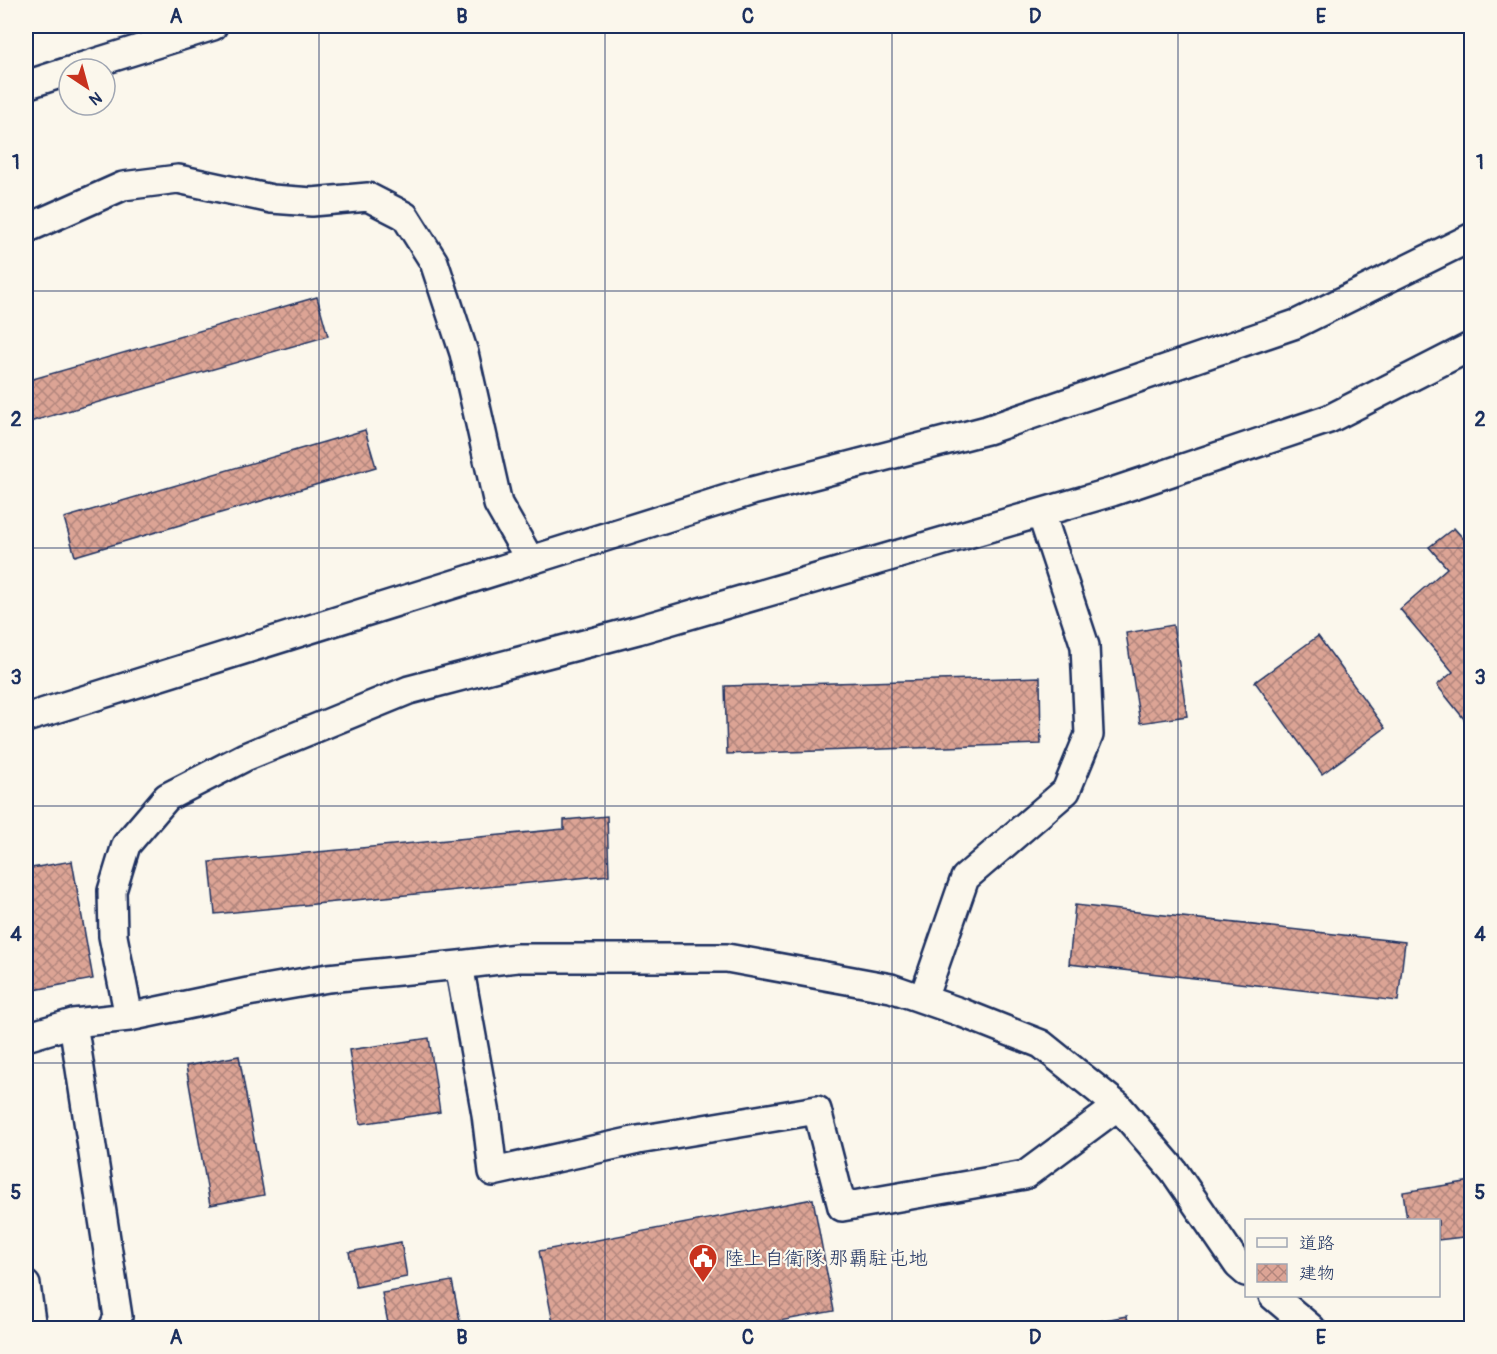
<svg xmlns="http://www.w3.org/2000/svg" width="1497" height="1354" font-family="Pangolin,'Klee One',sans-serif">
  <defs>
    <pattern id="building-cross-hatch" width="8" height="8" patternUnits="userSpaceOnUse" patternTransform="scale(1.5)"><rect width="8" height="8" fill="#dca495"/><path d="M0 0l8 8M0 8l8-8" fill="none" stroke="#b2867d"/></pattern>
  </defs>
  <rect width="100%" height="100%" fill="#fbf7ec"/>
  <filter id="ink" filterUnits="userSpaceOnUse"><feTurbulence type="fractalNoise" baseFrequency=".0167" numOctaves="2"/><feDisplacementMap in="SourceGraphic" scale="12" xChannelSelector="R" yChannelSelector="G"/><feConvolveMatrix kernelMatrix="1 2 1 2 8 2 1 2 1" color-interpolation-filters="sRGB"/></filter>
  <g filter="url(#ink)">
    <path fill="url(#building-cross-hatch)" stroke="#1b2f5e" stroke-width="1.5" d="M317,297L328,336L26,423V381Z
      M365,430L376,467L75,556L64,518Z
      M1454,528L1470,546L1472,545V729L1437,685L1453,672L1400,609L1447,568L1429,547Z
      M1173,625L1187,716L1140,723L1126,633Z
      M1318,636L1385,728L1322,774L1255,682Z
      M1040,677L1041,744L727,754L725,686Z
      M607,816L609,875L215,914L210,862L564,829V820Z
      M72,861L93,979L34,990L26,943V869Z
      M1075,905L1405,942L1398,1001L1069,964Z
      M429,1038L440,1112L360,1124L349,1050Z
      M239,1056L264,1195L210,1205L186,1066Z
      M1472,1181V1236L1438,1240V1220H1407L1403,1192Z
      M813,1199L834,1311L741,1328H554L539,1251Z
      M401,1242L407,1277L356,1287L349,1252Z
      M452,1281L460,1321L420,1328H389L382,1293Z
      M1127,1316L1129,1328H1062Z"/>
    <g fill="none" stroke-linecap="round" stroke-linejoin="round">
      <g stroke="#1b2f5e" stroke-width="32">
        <path id="minor" d="M75,69L213,26
          M26,85L69,71
          M26,229L123,186L178,179L272,199L312,202L368,197L405,216L434,262L464,353L498,504L530,560
          M26,718L752,491L987,430L1296,324L1472,237
          M459,965L486,1114L493,1172L638,1140L817,1110L842,1207L1025,1175L1118,1106
          M923,999L965,878L1066,791L1089,735L1085,646L1041,513
          M129,1017L113,936L112,891L126,845L167,797L245,757L409,690L638,630L1112,492L1329,419L1472,346
          M73,1023L118,1317L113,1328
          M26,1037L73,1023L129,1017L248,992L328,978L459,965L517,958H727L891,988L960,1012L1041,1044L1118,1106L1173,1170L1238,1265L1246,1272
          M26,1285L31,1321V1328
          M1273,1296L1311,1328"/>
      </g>
      <use href="#minor" stroke="#fbf7ec" stroke-width="27"/>
    </g>
  </g>
  <path fill="none" stroke="#1b2f5e" stroke-width="1.5" stroke-opacity="0.55" d="M319,26V1328M605,26V1328M892,26V1328M1178,26V1328M26,291H1472M26,548H1472M26,806H1472M26,1063H1472"/>
  <defs>
    <g id="civic-pin" transform="scale(1.5)"><path d="M0 17L-7.5 6A9.5 9.5 0 1 1 7.5 6Z" fill="#c8321e" stroke="#fbf7ec"/><path d="M-.6-6.5H3V-4.5H.6V-3L4-1V1h2V6H-6V1h2V-1L-.6-3ZM-1.2 2.5V6h2.4V2.5Z" fill="#fff"/></g>
  </defs>
  <g fill-rule="evenodd">
    <use href="#civic-pin" x="703" y="1258"/>
  </g>
  <g text-anchor="middle" stroke-width="4.5" stroke-linejoin="round" paint-order="stroke">
    <g font-size="20" fill="#1b2f5e" stroke="#fbf7ec" text-anchor="start">
      <text x="724" y="1265">陸上自衛隊 那覇駐屯地</text>
    </g>
  </g>
  <rect width="1497" height="1354" fill="none" stroke="#fbf7ec" stroke-width="66"/>
  <rect x="1245" y="1219" width="195" height="78" fill="#fbf7ec" stroke="#a1a7b3" stroke-width="1.5"/>
  <rect x="1257" y="1238" width="30" height="9" fill="#fbf7ec" stroke="#a1a7b3" stroke-width="1.5"/>
  <text x="1299" y="1249" font-size="18" fill="#1b2f5e">道路</text>
  <rect x="1257" y="1264" width="30" height="18" fill="url(#building-cross-hatch)" stroke="#a1a7b3" stroke-width="1.5"/>
  <text x="1299" y="1279" font-size="18" fill="#1b2f5e">建物</text>
  <g transform="translate(87 87) rotate(144)"><circle r="28" fill="#fbf7ec" stroke="#a1a7b3" stroke-width="1.5"/>
  <path d="M0-4.5L10 22L0 15L-10 22Z" fill="#c8321e"/>
  <text y="-9" font-size="16" font-weight="bold" text-anchor="middle" fill="#1b2f5e">N</text>
  </g>
  <rect x="33" y="33" width="1431" height="1288" fill="none" stroke="#1b2f5e" stroke-width="2"/>
  <g font-size="20" text-anchor="middle" font-weight="bold" fill="#1b2f5e">
    <text x="176" y="23">A</text>
    <text x="462" y="23">B</text>
    <text x="748" y="23">C</text>
    <text x="1035" y="23">D</text>
    <text x="1321" y="23">E</text>
    <text x="16" y="169">1</text>
    <text x="1480" y="169">1</text>
    <text x="16" y="426">2</text>
    <text x="1480" y="426">2</text>
    <text x="16" y="684">3</text>
    <text x="1480" y="684">3</text>
    <text x="16" y="941">4</text>
    <text x="1480" y="941">4</text>
    <text x="16" y="1199">5</text>
    <text x="1480" y="1199">5</text>
    <text x="176" y="1344">A</text>
    <text x="462" y="1344">B</text>
    <text x="748" y="1344">C</text>
    <text x="1035" y="1344">D</text>
    <text x="1321" y="1344">E</text>
  </g>
</svg>
